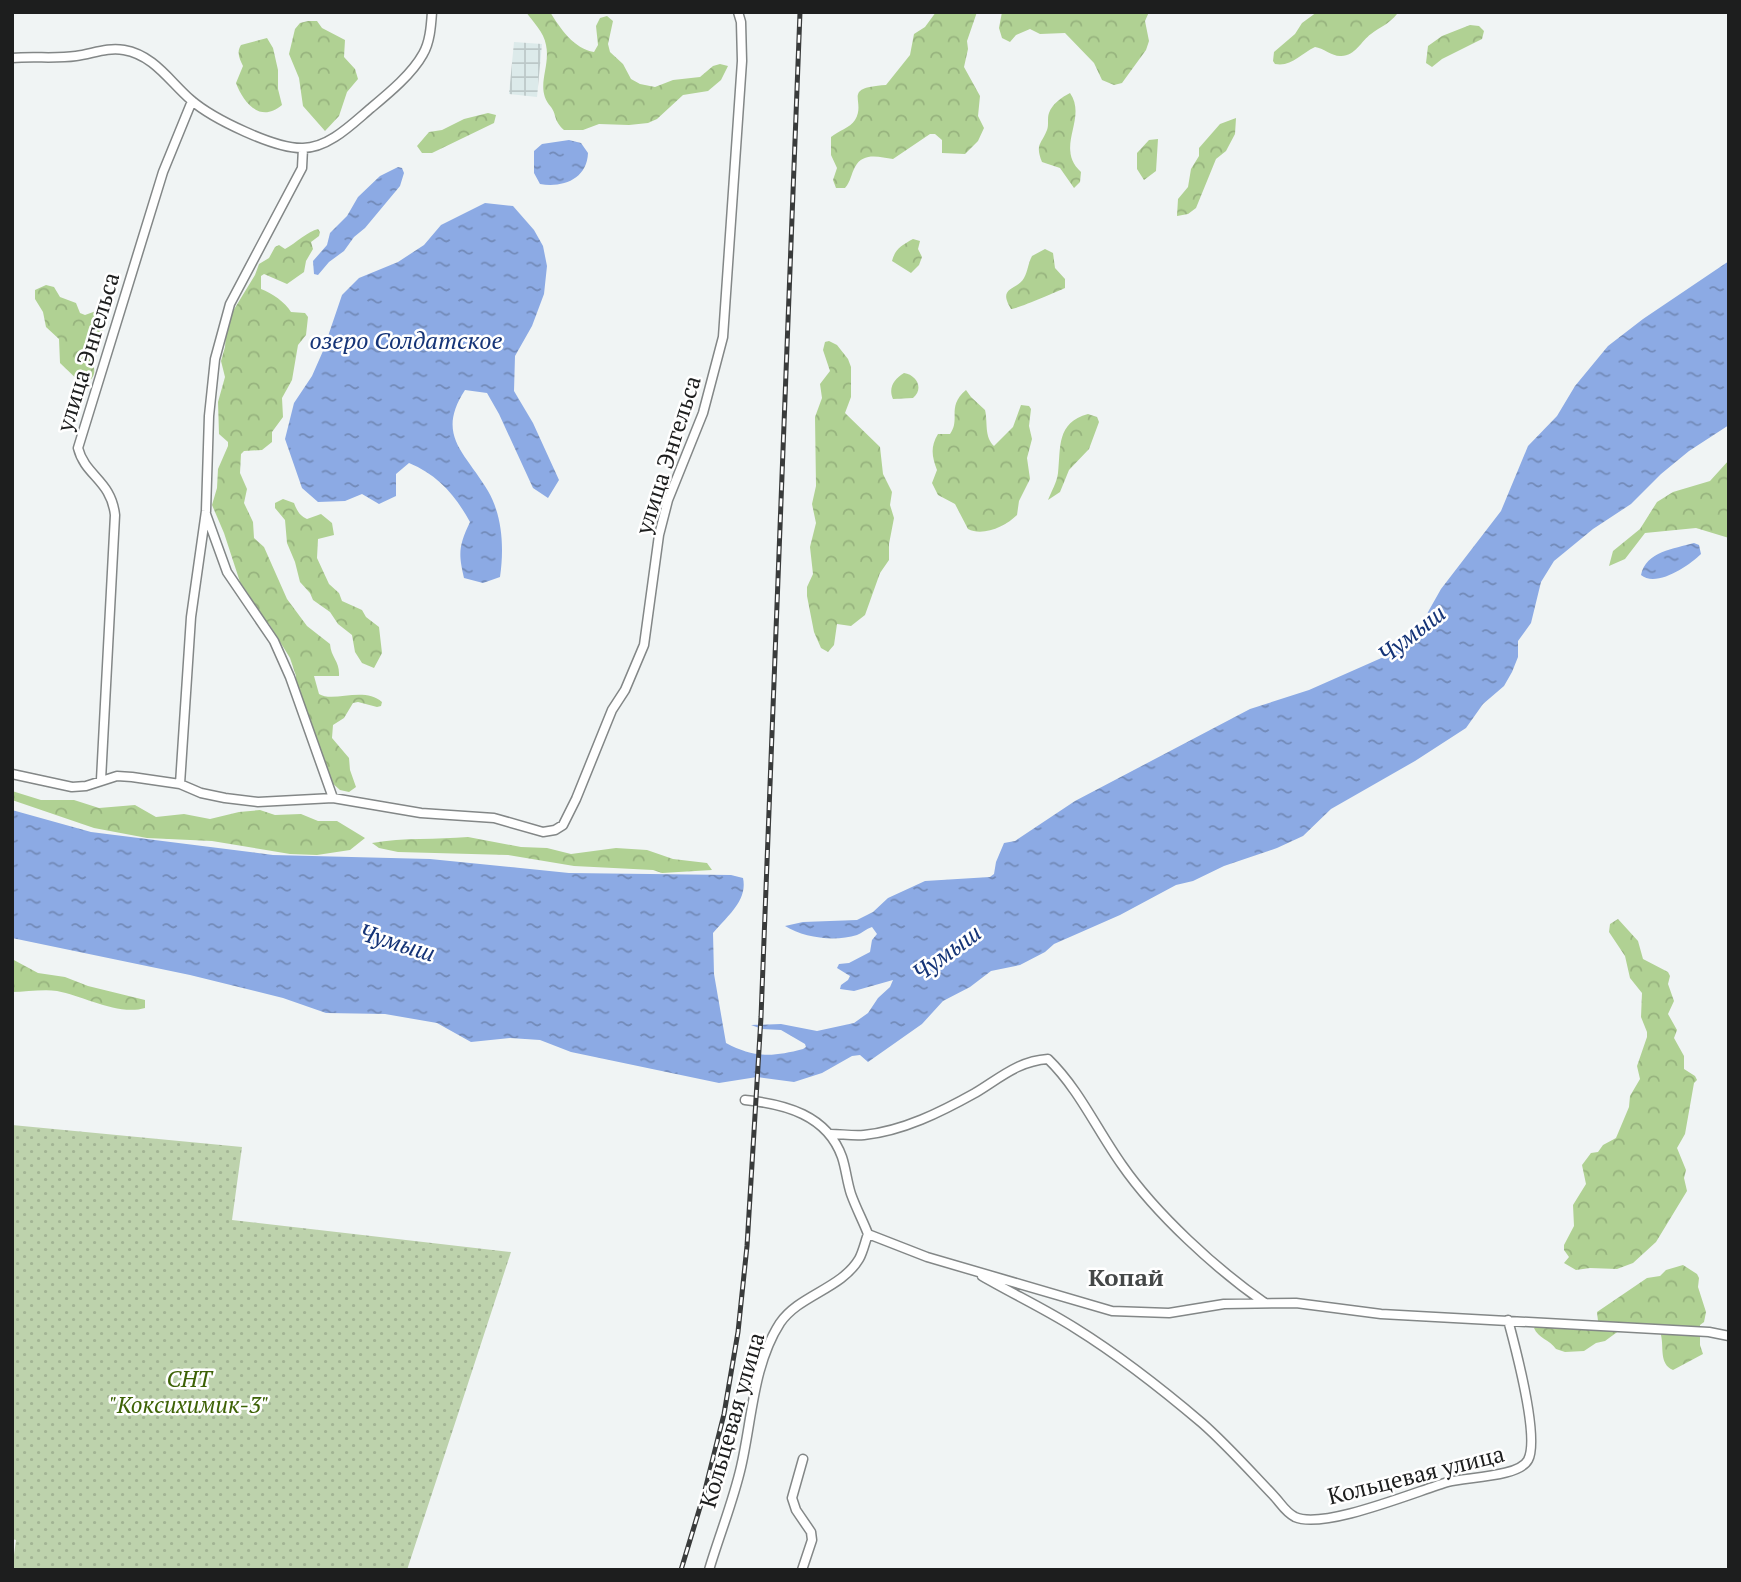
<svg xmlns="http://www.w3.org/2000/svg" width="1741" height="1582" font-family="'PT Serif',serif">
  <defs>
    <pattern id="industrial-grid" width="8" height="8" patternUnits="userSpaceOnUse" patternTransform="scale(1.75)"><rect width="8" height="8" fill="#dceaea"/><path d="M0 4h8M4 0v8" fill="none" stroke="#bcc8c8"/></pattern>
    <pattern id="forest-crowns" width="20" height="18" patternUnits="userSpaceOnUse" patternTransform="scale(1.75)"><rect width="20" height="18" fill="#b0d193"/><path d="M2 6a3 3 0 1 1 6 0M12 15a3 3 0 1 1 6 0" fill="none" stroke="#97b37e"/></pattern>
    <pattern id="park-dots" width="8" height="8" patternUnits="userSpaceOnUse" patternTransform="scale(1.75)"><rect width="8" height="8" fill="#bdd2ac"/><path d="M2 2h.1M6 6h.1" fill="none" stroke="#a2b494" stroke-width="1.8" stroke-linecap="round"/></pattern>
    <pattern id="water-ripples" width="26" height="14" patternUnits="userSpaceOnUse" patternTransform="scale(1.75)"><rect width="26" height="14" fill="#8caae4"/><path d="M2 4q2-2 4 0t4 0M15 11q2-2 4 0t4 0" fill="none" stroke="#728ab8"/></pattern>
  </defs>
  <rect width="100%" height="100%" fill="#f0f4f4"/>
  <path fill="url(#industrial-grid)" d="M514,42L542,44L537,97L509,94Z"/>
  <path fill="url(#forest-crowns)" d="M526,12H550C560,28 574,49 594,52L598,45L596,26L600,18L607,16L613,21L608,44L610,52L623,64L631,79L640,84L655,87L673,80L700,77L713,66L720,64L728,66L721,80L708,91L683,95L657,119L648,123L629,125L599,124L583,130H564C553,120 557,115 551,107C534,88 551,68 546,45C544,32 533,22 526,12Z
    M936,12H977L967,41L968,49L964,67L980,96L978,116L984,128L978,141L965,154L942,153V140L935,134H930L893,159C879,157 863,152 855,167C851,174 851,181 845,188H836L833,180L837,168L831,155V137C838,131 850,128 855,120C867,100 840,88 886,85L910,55L914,34L925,27Z
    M1002,12H1149L1145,21L1149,41L1146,50L1122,83L1114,85L1102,80L1094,63L1065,33L1040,34L1030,29L1016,35L1010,42L1002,38L999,28Z
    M1317,12H1397V14C1389,24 1380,27 1371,34C1361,41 1355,57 1340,56C1332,56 1323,48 1315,47C1300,54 1292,67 1275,64L1273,61L1274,52L1295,34L1302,23Z
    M308,21H317L322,28L345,40L344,57L355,69L358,79L347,92L339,116L325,131L303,106L299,78L289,54L295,29L300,23Z
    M1470,25L1479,26L1484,31L1482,39L1442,59L1432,67L1426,63L1428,46L1442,36Z
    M267,38L273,48L278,70V89L282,105C260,124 243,102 236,83L243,66C240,59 236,53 241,45Z
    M1070,93C1088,119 1054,147 1081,172L1080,182L1074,188L1060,168L1042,162C1035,144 1041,145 1047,130C1049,125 1047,118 1049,113C1052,104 1062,97 1070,93Z
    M488,113L496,115L494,123L432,153H422L417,146L429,132L442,130L464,119Z
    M1236,118L1235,134L1226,151L1216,159L1196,208L1188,214L1177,216L1178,199L1188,187L1191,169L1199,156V148L1220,124Z
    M1158,139L1156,171L1144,180L1137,169V153L1149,140Z
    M318,229L320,232L319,236L311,242L313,249L306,261L304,272L287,284L264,274L261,276V289C272,293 285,302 291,312L305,313L308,317L306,335L298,345L292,380L282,398L283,417L272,432V442L262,450L244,451L241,454L240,473L247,489L244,503L253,522L254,538L264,547L287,599L307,626L330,644C331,658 340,661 339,676H314L319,694C333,703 364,686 382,702L381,706L377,707L358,702L353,703L344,718L333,725L332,738L349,758L350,770L356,787L349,792L340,790L330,781L296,688V676L290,658L269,624L254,608L249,595L240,582L224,533L212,505L217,488L218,469L228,446V442L219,434L218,402L225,377L221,361L225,347L226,334L233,311L255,275L259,264L269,258L275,247L279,245L285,249C296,243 308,231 318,229Z
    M913,239L920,241L918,249L922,257L919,265L911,273L892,261C895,249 902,245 913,239Z
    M1045,249L1053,253L1055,268L1065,279V288C1056,292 1017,309 1011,309C997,286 1017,291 1024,278C1028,271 1028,263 1032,256Z
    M46,285L54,287L60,297L76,303L80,313L85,315L96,311C109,344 102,329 91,359C97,373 95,377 84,386L60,363L59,339L46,327L43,312L35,299V290Z
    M829,341L837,345L848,359L851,367V397L845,413L880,447L883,474L892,492L890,505L894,518L889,544V560L880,573L865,615L851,626L837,624L834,645L828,652L821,648L814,632L807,596V587L813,574L810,547L816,523L812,504L816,486L815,417L822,398L820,384L830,371L823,350L825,342Z
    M904,373C917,375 924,389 913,398L893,399C888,388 894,379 904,373Z
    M966,390L971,397L985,410C988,422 984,437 994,446L1013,427L1021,405L1029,406L1031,409L1029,426L1032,439L1027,458L1030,479L1019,501L1017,515C1006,526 983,537 968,529L955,504L938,495L932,483L937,470C932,457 930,447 938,434H950C961,419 946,407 966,390Z
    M1088,414L1097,417L1099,422L1089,449L1069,470L1060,492L1048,500C1051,492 1057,482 1058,473C1061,447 1056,423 1088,414Z
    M1729,460V538L1696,528L1645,533L1625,559L1609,566L1613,551L1640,529L1657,502L1673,492L1710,481Z
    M283,499L294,503C297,511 300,516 307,519L321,514L332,523L334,535L318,539L317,558L329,584L339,593L342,601L362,610L366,617L379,627L382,653L374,668L362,663L355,652L352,635L338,624L330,612L313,600L310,593L300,582L295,562L287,543L285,520L275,508V503Z
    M12,791L41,800H74L99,808L135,805L156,817L184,814L210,819L239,812L260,810L275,815L301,814L318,821H337L365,838L350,850L317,855L290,854L212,841L147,838L94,828L12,800Z
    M468,837L521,847L547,848L571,854L616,848L647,850L673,859L707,863L712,870L662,873L653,870L574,866L508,855L398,852L379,848L372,843C404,837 436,840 468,837Z
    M1618,919L1638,941L1643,959L1668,972L1670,976L1668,984L1674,1001L1668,1014L1677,1030L1674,1038L1684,1056V1069L1695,1076L1697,1080L1694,1083L1685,1134L1677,1148L1686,1170L1684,1178L1687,1191L1656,1242L1633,1263L1617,1269L1590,1268L1576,1270L1564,1263L1569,1257L1564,1250V1245L1574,1226L1573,1205L1586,1184L1582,1165L1591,1153L1598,1152L1603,1145L1616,1138L1629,1107L1630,1096L1640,1079L1637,1066L1647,1037V1032L1641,1017L1642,993L1630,978L1625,956L1609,932L1610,924Z
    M12,959L38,973L65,977L88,986L145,1000V1008C118,1016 84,996 57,991C43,989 26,992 12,992Z
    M1683,1265L1697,1274L1699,1278L1698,1287L1706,1312L1704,1322L1700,1325V1345L1703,1354L1673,1370C1659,1364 1664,1348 1661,1335L1662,1331L1654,1324L1620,1330L1605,1341L1596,1343L1584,1351L1565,1352L1556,1349C1550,1340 1538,1338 1534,1328L1537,1325L1577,1323L1584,1330L1598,1321L1597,1312L1647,1278L1660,1276L1666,1270Z"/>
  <path fill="url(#park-dots)" d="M12,1125L242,1147L232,1220L511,1252L407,1570H12L16,1540L12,1539Z"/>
  <path fill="url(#water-ripples)" d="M569,140L581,143L588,153C587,179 563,188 540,184L534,173V151L542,144Z
    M398,167L402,168L404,173L400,186L365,228L354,237L344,251L329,262L318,275L314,274L313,261L327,245L330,233L347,216L358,197L380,176Z
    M485,203L513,206L534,230L543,246L547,266L544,294L532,326L515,356L514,391L533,423L559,480L548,498L533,488L499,414L487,393L465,390C435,436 466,453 488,491C503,517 504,549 500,577L483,583L464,578C458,553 459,545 470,522C455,495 438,475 409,463L396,474V496L379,504L362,494L345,501L318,502L302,488L285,439L294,403L312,376L323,351L342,295L359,278L398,262L424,245L441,225Z
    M1729,261V425L1689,451L1661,474L1631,504L1593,529L1554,561L1541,582L1531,623L1518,641V657L1512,672L1504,686L1483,704L1466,728L1415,761L1331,809L1303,836L1277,848L1224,866L1193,881L1176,885L1120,915L1054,944L1045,952L1020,965L991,971L970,987L943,1001L922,1024L868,1062L860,1055L852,1056L822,1073L794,1082L757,1077L719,1083L571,1052L540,1040L510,1038L471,1042L437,1023L385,1014L326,1013L283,998L190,975L12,938V810L91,832L273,855L430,859L569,873L731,875L743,878C748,901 726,917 713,933L714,974L726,1043C754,1058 773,1057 803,1049L806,1047L805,1044L781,1030L762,1029L751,1025L781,1024L817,1031L854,1023L868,1013L878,998L890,987L893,980L854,991L840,989L841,985L848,980L850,976L837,968L839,964L849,963L870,952L872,940L877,934L872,927C866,929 862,933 857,935C835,942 804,938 785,926L803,922L857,920L873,912L888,898L925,881L990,877L994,874L996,862L1004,843L1015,841L1075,801L1250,709L1309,690L1395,652L1423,629L1428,612L1441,589L1501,511L1528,446L1557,416L1575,386L1608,346L1643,319Z
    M1694,543L1699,545L1701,554C1689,566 1656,588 1641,575C1646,551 1674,549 1694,543Z"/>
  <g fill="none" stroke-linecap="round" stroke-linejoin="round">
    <g stroke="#838787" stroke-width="11">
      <path id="street" d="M12,58C34,56 55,59 76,56C92,54 107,47 124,50C154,55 170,82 191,100C213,119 275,149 303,148C329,148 353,123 371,108C389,93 412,74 423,54C430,42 431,26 432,12
        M206,514L227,572L274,641L290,677L333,798
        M12,774L72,787L86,786L117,776L132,777L180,784L201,793L225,798L258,802L333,798L421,813L494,818L543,832L555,830L563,825L576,799L612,710L625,690L644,645L659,535L668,500L703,413L723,337L742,61L741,22L738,12
        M101,780L115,515C111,480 85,476 78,448L163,172L192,101
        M180,784L191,617L206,511L209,416L215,359L230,304L302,168L303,148
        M831,1134C841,1134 853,1136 864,1135C903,1131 941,1112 975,1093C1000,1078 1018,1061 1048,1059C1079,1089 1097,1130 1122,1165C1156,1214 1216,1269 1265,1303
        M868,1234L927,1257L1112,1311L1169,1313L1224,1304L1296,1303L1381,1314L1709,1332L1729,1336
        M982,1276C1013,1294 1045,1309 1075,1328C1120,1356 1162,1389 1202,1423C1227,1445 1250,1471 1273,1495C1280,1502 1285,1512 1295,1517C1324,1530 1417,1491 1448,1482C1467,1477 1519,1477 1528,1460C1540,1438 1515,1346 1508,1320
        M709,1570C719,1536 733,1502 741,1467C752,1420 753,1365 780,1323C799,1295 841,1289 859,1259C863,1252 865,1242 868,1234C863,1221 856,1208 851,1194C847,1182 846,1169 842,1157C827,1115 785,1104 745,1100
        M802,1570L812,1540L811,1532L796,1510L792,1498L803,1459"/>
    </g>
    <use href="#street" stroke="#fff" stroke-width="8"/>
    <g stroke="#393b3b" stroke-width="5">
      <path id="rail" d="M681,1570L704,1494L724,1414L738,1332L747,1246L761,1017L800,12"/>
    </g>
    <use href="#rail" stroke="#fff" stroke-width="2.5" stroke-dasharray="8" stroke-linecap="butt"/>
  </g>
  <g text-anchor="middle" stroke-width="5" stroke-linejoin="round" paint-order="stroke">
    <g font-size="23" fill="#1d1e1e" stroke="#fff">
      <text transform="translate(88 352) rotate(-73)" y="8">улица Энгельса</text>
      <text transform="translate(668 455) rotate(-72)" y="8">улица Энгельса</text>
      <text transform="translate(732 1420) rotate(-74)" y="8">Кольцевая улица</text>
      <text transform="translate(1416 1475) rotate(-14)" y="8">Кольцевая улица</text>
    </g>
    <g font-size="23" font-style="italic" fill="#3d6206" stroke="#fff">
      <text x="189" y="1387">СНТ<tspan x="189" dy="26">"Коксихимик-3"</tspan></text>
    </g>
    <g font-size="24" font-style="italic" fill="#153477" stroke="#fff">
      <text x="406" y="349">озеро Солдатское</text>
      <text transform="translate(1412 634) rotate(-38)" y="8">Чумыш</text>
      <text transform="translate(397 943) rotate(17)" y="8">Чумыш</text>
      <text transform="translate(947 953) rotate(-36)" y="8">Чумыш</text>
    </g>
    <g font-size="24" font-weight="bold" fill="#444747" stroke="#fff">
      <text x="1126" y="1286">Копай</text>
    </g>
  </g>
  <rect width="1741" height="1582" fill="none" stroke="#1d1e1e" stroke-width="28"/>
</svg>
